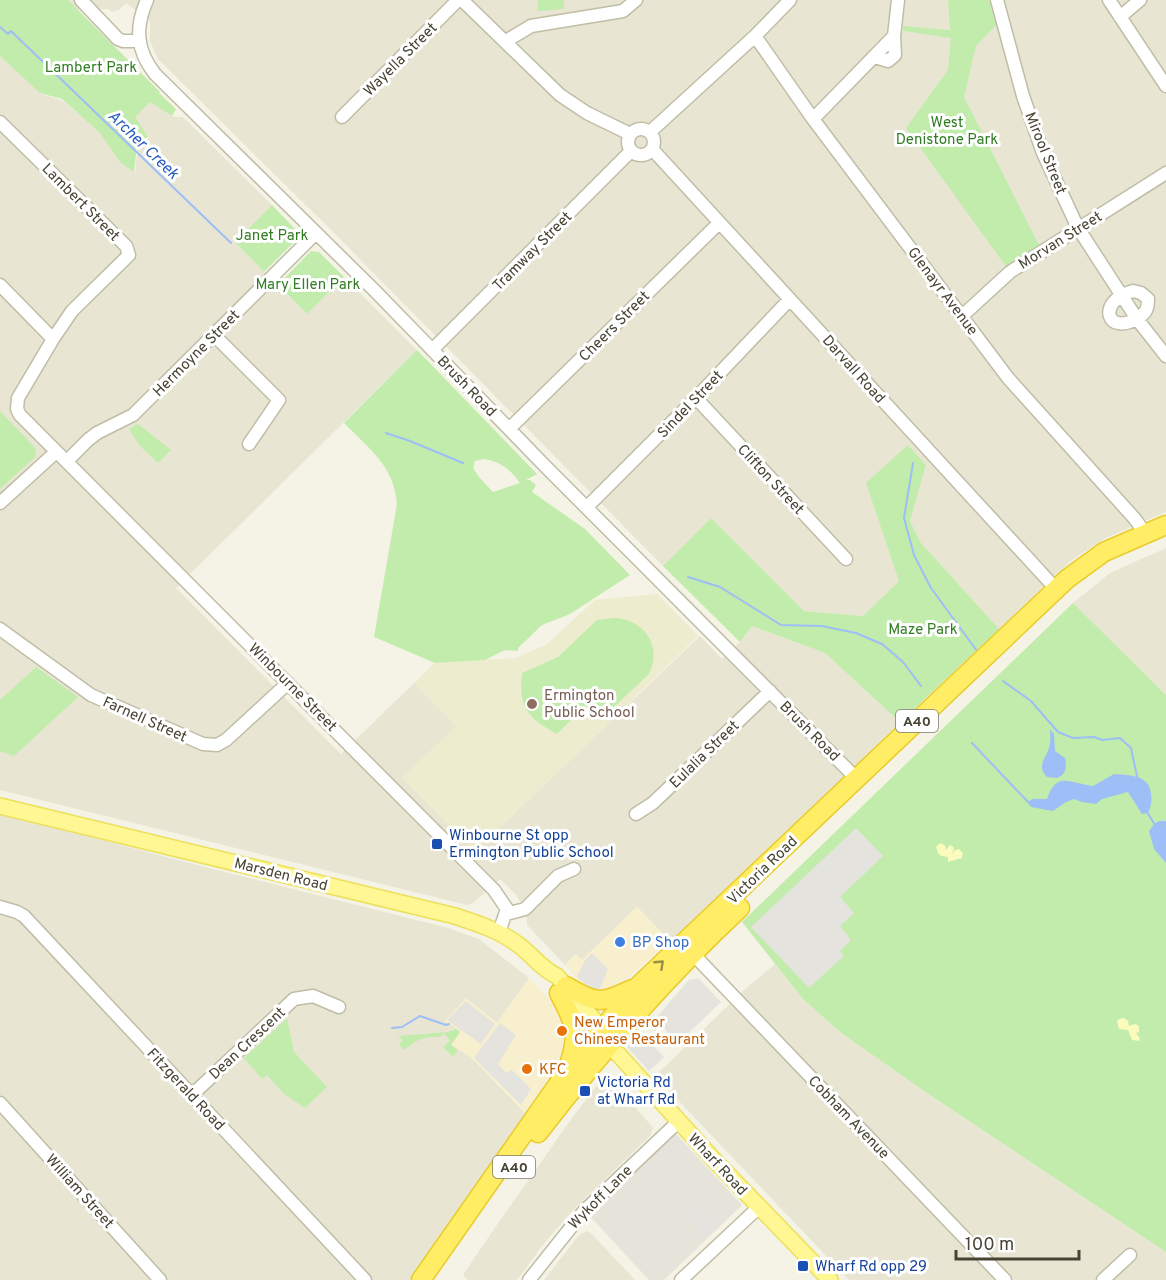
<svg xmlns="http://www.w3.org/2000/svg" width="1166" height="1280" font-family="Overpass,sans-serif">
  <rect width="100%" height="100%" fill="#f4f3e5"/>
  <path fill="#e8e6d3" d="M55,0H1166V512L1104,539L1069,562L999,629L921,543L910,521L926,465L908,445L899,581L863,616L804,611L711,518L663,566L334,233L158,59L150,41V21L126,3L119,10L113,12L107,9L73,10Z
    M0,56L42,94L63,101L102,134L122,163L135,173L138,145L149,138L130,111L147,100L174,117H183L272,205L235,242L264,272L307,314L344,277L417,350L176,588L341,754L414,683L456,725L475,851L700,636L722,659L740,642L752,626L825,653L900,722L738,880L670,941L637,907L582,960L576,954L565,965L527,925V918L517,896L500,879L473,903L467,905L0,790Z
    M1166,548V695L1073,603L1110,573Z
    M0,813L162,856L448,928L479,939L529,978L496,1024L446,1021L461,1031L452,1045L471,1057L526,1114L410,1280H0Z
    M775,964L803,999L840,1032L921,1089L1166,1252V1280H849L655,1076L742,992Z
    M602,1081H610L615,1085L650,1124L653,1128L650,1136L575,1208L546,1241L517,1280H468L463,1275L492,1232L572,1118L597,1085Z
    M587,1231L591,1233L635,1280H544L579,1235Z"/>
  <path fill="#f8efcf" d="M637,907L670,941L624,981L609,990L596,992L586,987L577,980L565,965L576,954L582,960Z
    M529,978L565,1016L571,1030L563,1058L526,1114L471,1057L451,1045L461,1031L445,1021L466,998L497,1023Z"/>
  <path fill="#e6e3da" d="M674,1132L742,1205L664,1280H649L588,1214Z"/>
  <path fill="#eeecce" d="M657,594L698,636L475,852L402,778L456,726L414,683L435,663L516,658L547,644L595,600Z"/>
  <path fill="#c1ecab" fill-rule="evenodd" d="M0,0H68L160,92L159,93L176,109L172,116L150,102L135,117L148,137L137,144L134,172L120,162L100,133L62,99L40,93L0,56Z
    M538,0H564V9L538,11Z
    M948,0H989L996,25L976,46L964,97L1042,251L1010,272L906,128L948,70L951,38L904,31L903,26L950,30Z
    M272,205L296,230L298,238L264,272L235,242Z
    M311,251L319,252L344,277L307,314L278,285Z
    M417,350L537,474L526,480H530L536,485L532,492L585,529L630,575L570,614L542,625L518,648V651L505,650L485,660L435,663L374,637L397,504C394,465 369,449 344,423ZM484,459C501,462 510,469 520,483L493,492L479,477L473,468L475,461Z
    M0,411L35,448L36,456L0,489Z
    M138,424L171,450L158,463L139,445L129,429Z
    M908,445L926,465L910,521L921,543L999,629L900,722L825,653L752,626L740,642L663,566L711,518L804,611L863,616L899,581L866,483Z
    M1073,603L1166,695V1252L921,1089L840,1032L803,999L742,922Z
    M614,618C644,619 664,647 648,675L600,720L585,706L557,734C528,718 518,707 522,673L558,657L597,620Z
    M36,667L78,697L14,756L0,751V700Z
    M287,1018L294,1052L327,1087L305,1108L284,1094L267,1075L262,1079L244,1058Z
    M456,1029L460,1032L451,1045L458,1050L453,1057L443,1047L450,1041L444,1033L440,1037C423,1036 417,1040 404,1050L399,1044L403,1040L398,1036L448,1032Z"/>
  <path fill="#fbfbbe" d="M940,843L945,845L946,850L950,845L952,846L954,848L952,854L955,850L959,849L963,853L962,858L948,862V857L941,856L938,853L936,847Z
    M1124,1018L1128,1021L1129,1026L1135,1024L1139,1026V1032L1136,1033L1139,1037L1140,1041L1132,1040L1128,1030L1119,1029L1117,1021L1119,1019Z"/>
  <path fill="#e4e3de" d="M856,828L883,856L840,897L854,913L840,926L851,940L840,951L844,956L809,988L751,927Z
    M592,953L608,969L599,991L590,987L577,977L585,960Z
    M698,978L721,1002L678,1043L655,1019L689,980Z
    M466,1001L495,1024L481,1044L447,1020Z
    M500,1023L516,1035L498,1064L506,1073L512,1070L531,1089L521,1105L474,1058Z
    M638,1030L664,1057L649,1071L628,1048V1042Z
    M695,1200L719,1225L705,1239L681,1213Z"/>
  <path fill="#9dbef6" d="M1050,729L1054,734L1055,751L1065,758C1067,767 1066,775 1057,778L1047,777C1035,765 1048,757 1050,744C1051,739 1050,734 1050,729Z
    M1114,774C1129,775 1150,775 1151,794C1152,801 1151,807 1148,813L1142,814L1128,792L1102,799L1096,804L1082,802L1074,799L1066,802L1053,811L1031,807L1027,802L1033,799H1047C1057,771 1068,783 1093,786Z
    M1159,821H1166V863L1154,849L1149,831L1154,824Z"/>
  <g fill="none" stroke-linecap="round" stroke-linejoin="round">
    <path stroke="#9dbef6" stroke-width="2" d="M0,27L8,34L11,31L231,243
      M386,433L410,441L463,463
      M913,463L904,518L914,555L931,588L977,651
      M688,577L720,587L781,625L822,626L856,633L882,644L903,662L921,686
      M1003,681L1031,701L1058,732L1073,738L1094,737L1102,740L1120,738L1131,748L1138,781
      M972,743L1028,802
      M1147,812L1155,825
      M392,1028L402,1027L420,1016L446,1025L449,1024"/>
    <g stroke="#c0bda7" stroke-width="15">
      <path id="minor" d="M81,0L118,39L123,41H138
        M147,0C135,27 136,50 155,74L376,292L546,467L857,779
        M462,0L560,95L587,113L630,134
        M997,0L1023,96L1043,153L1078,228L1137,319L1166,356
        M1109,0L1166,86
        M1120,17L1140,0
        M755,36L813,119L1008,378L1135,519L1145,533
        M506,41L531,26L623,11L636,0
        M875,57L888,61L895,55L894,36L898,0
        M342,117L458,0
        M813,119L894,36
        M0,122L126,246L129,255L72,311L53,339
        M628 142a13 13 0 1 1 26 0a13 13 0 1 1-26 0Z
        M650,132L755,36L790,0
        M652,149L1056,589
        M0,285L53,339L18,398L17,409L20,415L494,890L507,909L499,932
        M1133,291L1141,293L1148,299C1148,309 1146,313 1138,318C1106,337 1096,301 1133,291Z
        M962,316L1010,272L1166,173
        M214,335L279,400L249,444
        M432,350L631,151
        M696,398L846,559
        M509,429L719,223
        M67,461L88,440L97,433L133,415L315,234
        M0,503L56,452
        M587,507L696,398L790,299
        M0,629L91,695L203,744L217,745L226,740L288,683
        M636,814L653,803L770,691
        M0,907L17,912L24,916L365,1280
        M506,914L525,909L558,876L574,869
        M693,954L1005,1280
        M192,1095L294,999L313,996L339,1007
        M0,1103L160,1280
        M529,1280L584,1211L679,1121
        M681,1280L759,1207
        M1103,1280L1130,1255"/>
    </g>
    <g stroke="#ece05b" stroke-width="18">
      <path id="major" d="M0,806L455,916C476,923 498,930 516,943C531,953 541,969 557,976L602,1029L606,1039
        M600,1039L619,1055L715,1161L830,1280"/>
    </g>
    <g stroke="#e9cb2b" stroke-width="21">
      <path id="highway" d="M566,986C596,1003 600,1005 632,989
        M559,993C574,1023 580,1029 570,1062
        M538,1133C600,1053 666,977 740,908
        M421,1280L568,1070L637,987L1067,579L1104,552L1166,525"/>
    </g>
    <use href="#minor" stroke="#fff" stroke-width="12"/>
    <use href="#major" stroke="#fff793" stroke-width="15"/>
    <use href="#highway" stroke="#ffed65" stroke-width="18"/>
  </g>
  <defs><path id="oneway-chevron" d="M-2-3.5L2.5 0L-2 3.5" fill="none" stroke-width="1.6" stroke-linecap="round" stroke-linejoin="round" transform="scale(1.5)"/></defs>
  <use stroke="#9a904a" href="#oneway-chevron" transform="translate(660 964) rotate(-43)"/>
  <circle fill="#8d6e63" stroke="#fff" stroke-width="2" cx="532" cy="704" r="6"/>
  <g fill="#1a4fb4" stroke="#fff" stroke-width="2">
    <rect x="431" y="838" width="12" height="12" rx="3"/>
    <rect x="579" y="1085" width="12" height="12" rx="3"/>
    <rect x="797" y="1260" width="12" height="12" rx="3"/>
  </g>
  <circle fill="#3f7fe0" stroke="#fff" stroke-width="2" cx="620" cy="942" r="6"/>
  <g fill="#e8710a" stroke="#fff" stroke-width="2">
    <circle cx="562" cy="1031" r="6"/>
    <circle cx="527" cy="1069" r="6"/>
  </g>
  <g text-anchor="middle" stroke-width="6" stroke-linejoin="round" paint-order="stroke">
    <g fill="#fff" stroke="#7e7c71" stroke-width="1.5">
      <rect x="896" y="710" width="42" height="22" rx="4.5"/>
      <rect x="493" y="1156" width="42" height="22" rx="4.5"/>
    </g>
    <g font-size="14" font-weight="bold" fill="#474434">
      <text x="917" y="726">A40</text>
      <text x="514" y="1172">A40</text>
    </g>
    <g font-size="15" fill="#474434" stroke="#fff">
      <text transform="translate(400 59) rotate(-45)" y="5">Wayella Street</text>
      <text transform="translate(1046 153) rotate(68)" y="5">Mirool Street</text>
      <text transform="translate(81 202) rotate(45)" y="5">Lambert Street</text>
      <text transform="translate(1060 240) rotate(-32)" y="5">Morvan Street</text>
      <text transform="translate(532 251) rotate(-45)" y="5">Tramway Street</text>
      <text transform="translate(943 291) rotate(53)" y="5">Glenayr Avenue</text>
      <text transform="translate(614 326) rotate(-45)" y="5">Cheers Street</text>
      <text transform="translate(196 353) rotate(-45)" y="5">Hermoyne Street</text>
      <text transform="translate(854 369) rotate(48)" y="5">Darvall Road</text>
      <text transform="translate(467 386) rotate(46)" y="5">Brush Road</text>
      <text transform="translate(690 404) rotate(-46)" y="5">Sindel Street</text>
      <text transform="translate(771 479) rotate(47)" y="5">Clifton Street</text>
      <text transform="translate(293 687) rotate(45)" y="5">Winbourne Street</text>
      <text transform="translate(145 719) rotate(24)" y="5">Farnell Street</text>
      <text transform="translate(810 731) rotate(45)" y="5">Brush Road</text>
      <text transform="translate(704 754) rotate(-44)" y="5">Eulalia Street</text>
      <text transform="translate(762 870) rotate(-44)" y="5">Victoria Road</text>
      <text transform="translate(281 874) rotate(14)" y="5">Marsden Road</text>
      <text transform="translate(247 1043) rotate(-43)" y="5">Dean Crescent</text>
      <text transform="translate(186 1089) rotate(47)" y="5">Fitzgerald Road</text>
      <text transform="translate(849 1117) rotate(46)" y="5">Cobham Avenue</text>
      <text transform="translate(718 1164) rotate(47)" y="5">Wharf Road</text>
      <text transform="translate(80 1191) rotate(48)" y="5">William Street</text>
      <text transform="translate(600 1197) rotate(-45)" y="5">Wykoff Lane</text>
    </g>
    <g font-size="15" fill="#327d23" stroke="#fff">
      <text x="91" y="72">Lambert Park</text>
      <text x="947" y="127">West<tspan x="947" dy="17">Denistone Park</tspan></text>
      <text x="272" y="240">Janet Park</text>
      <text x="308" y="289">Mary Ellen Park</text>
      <text x="923" y="634">Maze Park</text>
    </g>
    <g font-size="15" fill="#785e54" stroke="#fff" text-anchor="start">
      <text x="544" y="700">Ermington<tspan x="544" dy="17">Public School</tspan></text>
    </g>
    <g font-size="15" fill="#164399" stroke="#fff" text-anchor="start">
      <text x="449" y="840">Winbourne St opp<tspan x="449" dy="17">Ermington Public School</tspan></text>
      <text x="597" y="1087">Victoria Rd<tspan x="597" dy="17">at Wharf Rd</tspan></text>
      <text x="815" y="1271">Wharf Rd opp 29</text>
    </g>
    <g font-size="15" fill="#366cbe" stroke="#fff" text-anchor="start">
      <text x="632" y="947">BP Shop</text>
    </g>
    <g font-size="15" fill="#c56008" stroke="#fff" text-anchor="start">
      <text x="574" y="1027">New Emperor<tspan x="574" dy="17">Chinese Restaurant</tspan></text>
      <text x="539" y="1074">KFC</text>
    </g>
    <g font-size="16" font-style="italic" fill="#255cbb" stroke="#fff">
      <text transform="translate(144 144) rotate(44)" y="6">Archer Creek</text>
    </g>
  </g>
  <path d="M956 1250v9h123v-9" fill="none" stroke="#474434" stroke-width="3"/>
  <text x="965" y="1250" font-size="18" fill="#474434" stroke="#ffffff" stroke-width="4.5" paint-order="stroke">100 m</text>
</svg>
